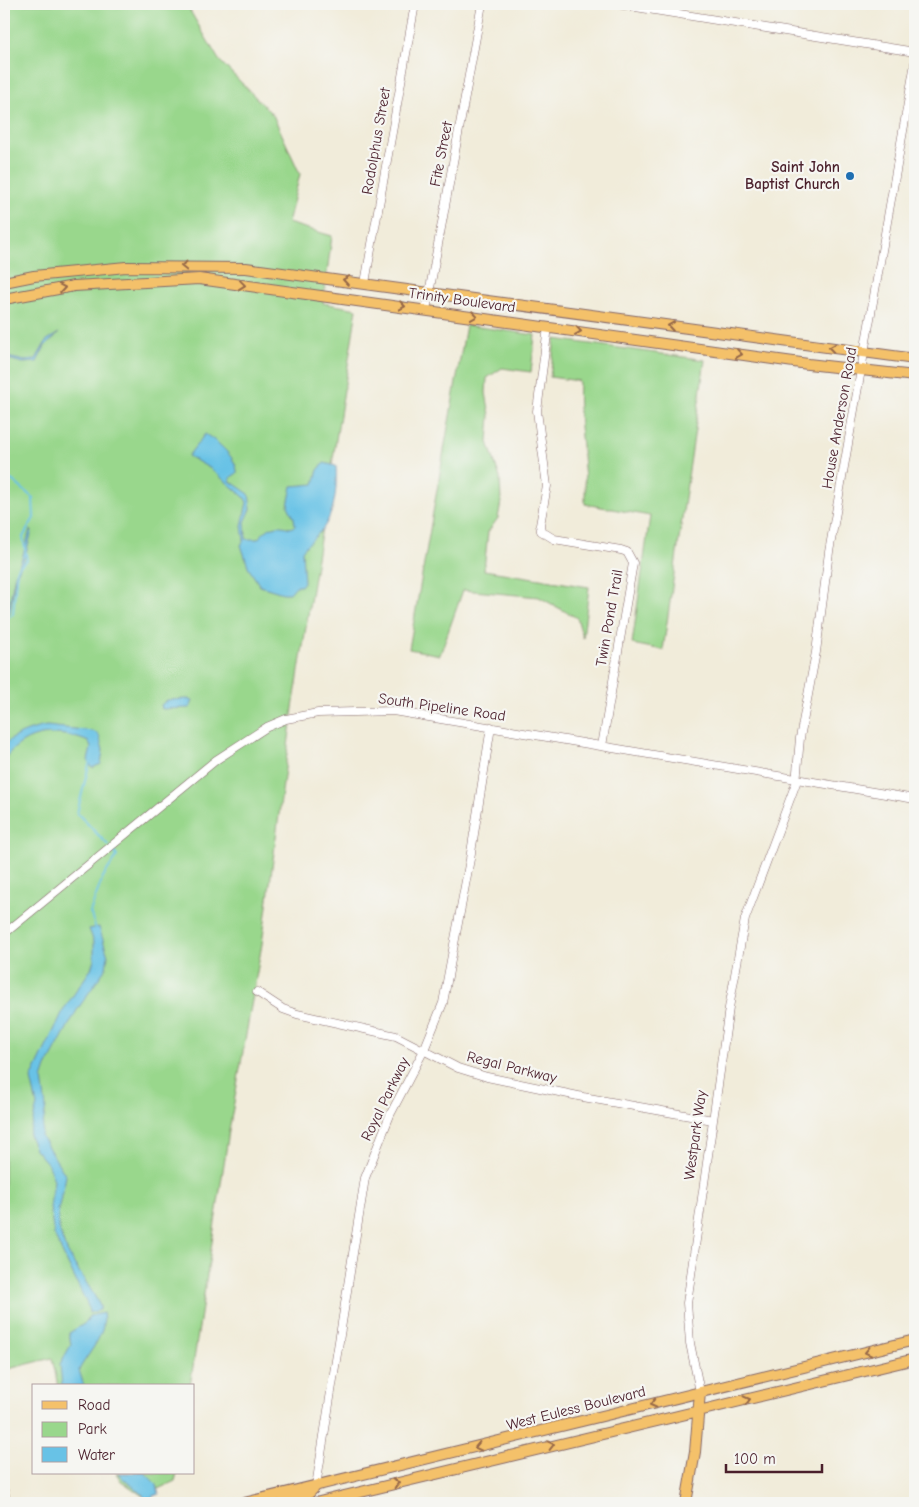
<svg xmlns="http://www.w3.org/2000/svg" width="919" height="1507" font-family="'Comic Neue',sans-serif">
  <rect width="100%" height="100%" fill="#f6f6f2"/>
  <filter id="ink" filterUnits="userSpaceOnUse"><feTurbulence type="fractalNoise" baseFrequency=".02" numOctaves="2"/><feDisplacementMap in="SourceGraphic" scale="10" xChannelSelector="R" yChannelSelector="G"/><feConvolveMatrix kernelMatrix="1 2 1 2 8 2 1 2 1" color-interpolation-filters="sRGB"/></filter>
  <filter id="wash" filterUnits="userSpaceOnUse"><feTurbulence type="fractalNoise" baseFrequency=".0096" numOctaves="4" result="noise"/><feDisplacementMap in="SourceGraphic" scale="20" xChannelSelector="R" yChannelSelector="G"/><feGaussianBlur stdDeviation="1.12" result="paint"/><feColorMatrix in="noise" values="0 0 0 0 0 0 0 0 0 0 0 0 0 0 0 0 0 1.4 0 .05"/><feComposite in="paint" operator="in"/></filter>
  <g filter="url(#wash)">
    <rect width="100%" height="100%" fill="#f1ecda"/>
    <path fill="#99d78c" stroke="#727b5c" d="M4,4H186L219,60L273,115L300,174L288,223L332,236L323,303L357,309L293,708L262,944L229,1131L190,1386H58L52,1358L4,1370Z
      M466,325L535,335L531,372L502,368L487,378L486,393L490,415L488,442L500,478L501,502L498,518L488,532L484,570L589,587L583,638L577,618L539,597L463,590L440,655L409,649Z
      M555,339L705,360L663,650L632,644L650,516L585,504C587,463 576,422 579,381L550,377Z
      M116,1473H177L175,1481L143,1496L121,1481Z"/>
    <path fill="#68c2e6" stroke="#597088" d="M59,333L45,346L37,362L23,363L4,358L7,357L25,361L36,359L47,340Z
      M205,434C217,441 238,459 237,473L230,478V481L249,494L251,509L245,522L246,539H258C268,527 276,523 290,528L295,526L294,518L288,506L292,486L314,484L318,470L324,463L336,466C337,486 336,505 326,524C320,534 309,541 302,551L304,582L301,586H296L290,593H283L260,586L249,569L241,545L244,540L242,526L247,502L244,497L211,469L188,456Z
      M30,530L32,531L25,557L15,578L10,612L4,617V613L9,606L15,574L22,558Z
      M188,699L193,701L190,708L162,709L161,705L167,700Z
      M47,726L93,731L99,735L103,750L101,764L92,768L88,760L91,748L89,742C57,729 27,730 4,759C4,756 3,750 4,747C8,736 37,727 47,726Z
      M99,927L108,956L106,968L77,1010L46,1067L42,1079L46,1107L41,1136L66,1176C64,1187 61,1196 59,1206C52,1244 85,1275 100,1306V1310L89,1313L88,1306L54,1235L50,1207L54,1180L47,1163L35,1149L29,1135L37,1105L31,1079L64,1009L91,969L94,960V942L89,929Z
      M103,1313C108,1334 87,1354 79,1370L84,1386H62L60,1364L71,1345L69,1333L87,1322L89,1316Z
      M118,1473H145L157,1485L159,1494L146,1499C139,1488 126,1484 118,1473Z"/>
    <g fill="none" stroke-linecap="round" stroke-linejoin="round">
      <path stroke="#68c2e6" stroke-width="2" d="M4,477L13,481L33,498L34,518L23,537L27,560L17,568L13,614L4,619
        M45,733H56
        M90,761L77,813L108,845
        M96,929L90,912L103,877L117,856L111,848
        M151,1496L153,1503"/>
    </g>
  </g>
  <g filter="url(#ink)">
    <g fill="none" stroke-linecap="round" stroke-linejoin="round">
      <g stroke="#846768" stroke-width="9">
        <path id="minor" d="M617,4L915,52
          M365,283L415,4
          M426,310L482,4
          M548,327L537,411L547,486L540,525L541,531L554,539L621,550L627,552L633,563L602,746
          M4,934L216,760L267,727L286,719L318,713L393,711L915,799
          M257,992L283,1009L297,1014L396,1036L458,1068L487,1077L583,1097L713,1120
          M700,1392L690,1343L687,1303L729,1008L745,919L796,783L800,738L816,652L829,552L915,63
          M316,1486L365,1178L390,1115L424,1050L443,1003L470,859L491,727
          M4,1491L7,1503"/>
      </g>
      <g stroke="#846768" stroke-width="12">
        <path id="major" d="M4,282L34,276L126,267L246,268L915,359
          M4,299L74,286L199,279L808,364L915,376
          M244,1503L915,1340
          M283,1503L305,1497L315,1487
          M315,1503L915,1359
          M686,1503L695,1452L700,1392"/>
      </g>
      <use href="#minor" stroke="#fff" stroke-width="8"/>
      <use href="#major" stroke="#f4c16b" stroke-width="10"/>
    </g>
    <defs><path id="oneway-chevron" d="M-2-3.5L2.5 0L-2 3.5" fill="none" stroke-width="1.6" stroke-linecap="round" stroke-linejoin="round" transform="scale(1.25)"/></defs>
    <g stroke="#966848">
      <use href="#oneway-chevron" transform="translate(184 266) rotate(-179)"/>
      <use href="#oneway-chevron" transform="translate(346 280) rotate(-171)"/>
      <use href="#oneway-chevron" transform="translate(242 285) rotate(7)"/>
      <use href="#oneway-chevron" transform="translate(62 288) rotate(-10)"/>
      <use href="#oneway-chevron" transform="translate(402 306) rotate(8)"/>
      <use href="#oneway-chevron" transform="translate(474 316) rotate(8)"/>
      <use href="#oneway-chevron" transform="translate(671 326) rotate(-172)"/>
      <use href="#oneway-chevron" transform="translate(578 331) rotate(8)"/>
      <use href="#oneway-chevron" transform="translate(832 348) rotate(-172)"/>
      <use href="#oneway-chevron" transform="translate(739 354) rotate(8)"/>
      <use href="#oneway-chevron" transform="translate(868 1352) rotate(167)"/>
      <use href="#oneway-chevron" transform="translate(747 1400) rotate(-14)"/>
      <use href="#oneway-chevron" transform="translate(653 1404) rotate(166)"/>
      <use href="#oneway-chevron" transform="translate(551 1445) rotate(-14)"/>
      <use href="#oneway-chevron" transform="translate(478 1447) rotate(167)"/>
      <use href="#oneway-chevron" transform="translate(396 1483) rotate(-14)"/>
    </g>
  </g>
  <circle fill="#1f6fb2" stroke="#f6f6f2" stroke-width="2" cx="850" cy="176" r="5"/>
  <g text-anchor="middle" stroke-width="4.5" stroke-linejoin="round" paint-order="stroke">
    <g font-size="15" fill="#4a1f2b" stroke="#f6f6f2">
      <text transform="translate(376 141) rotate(-80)" y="5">Rodolphus Street</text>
      <text transform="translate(441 154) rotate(-79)" y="5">Fite Street</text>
      <text transform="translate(462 300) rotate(8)" y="5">Trinity Boulevard</text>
      <text transform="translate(839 418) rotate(-80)" y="5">House Anderson Road</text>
      <text transform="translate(609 618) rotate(-80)" y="5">Twin Pond Trail</text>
      <text transform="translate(442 707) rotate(8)" y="5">South Pipeline Road</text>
      <text transform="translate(512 1067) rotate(14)" y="5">Regal Parkway</text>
      <text transform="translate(385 1099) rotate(-64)" y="5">Royal Parkway</text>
      <text transform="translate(695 1135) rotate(-82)" y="5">Westpark Way</text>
      <text transform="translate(576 1408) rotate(-14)" y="5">West Euless Boulevard</text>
    </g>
    <g font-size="15" font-weight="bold" fill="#4a1f2b" stroke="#f6f6f2" text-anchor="end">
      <text x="840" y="172">Saint John<tspan x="840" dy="17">Baptist Church</tspan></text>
    </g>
  </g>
  <rect width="919" height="1507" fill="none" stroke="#f6f6f2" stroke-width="20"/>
  <rect x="32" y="1384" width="162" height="90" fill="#f6f6f2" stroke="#b1a0a2"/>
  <rect x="42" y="1401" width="25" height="8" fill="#f4c16b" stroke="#b1a0a2"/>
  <text x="78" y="1410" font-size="15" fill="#4a1f2b">Road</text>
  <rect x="42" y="1422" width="25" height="15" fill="#99d78c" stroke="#b1a0a2"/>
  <text x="78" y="1434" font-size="15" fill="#4a1f2b">Park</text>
  <rect x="42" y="1447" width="25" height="15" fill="#68c2e6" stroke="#b1a0a2"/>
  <text x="78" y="1460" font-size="15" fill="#4a1f2b">Water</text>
  <path d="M726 1464v8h96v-8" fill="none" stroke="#4a1f2b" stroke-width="2.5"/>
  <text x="734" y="1464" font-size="15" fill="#4a1f2b" stroke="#f6f6f2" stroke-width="4" paint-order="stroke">100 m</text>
</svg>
